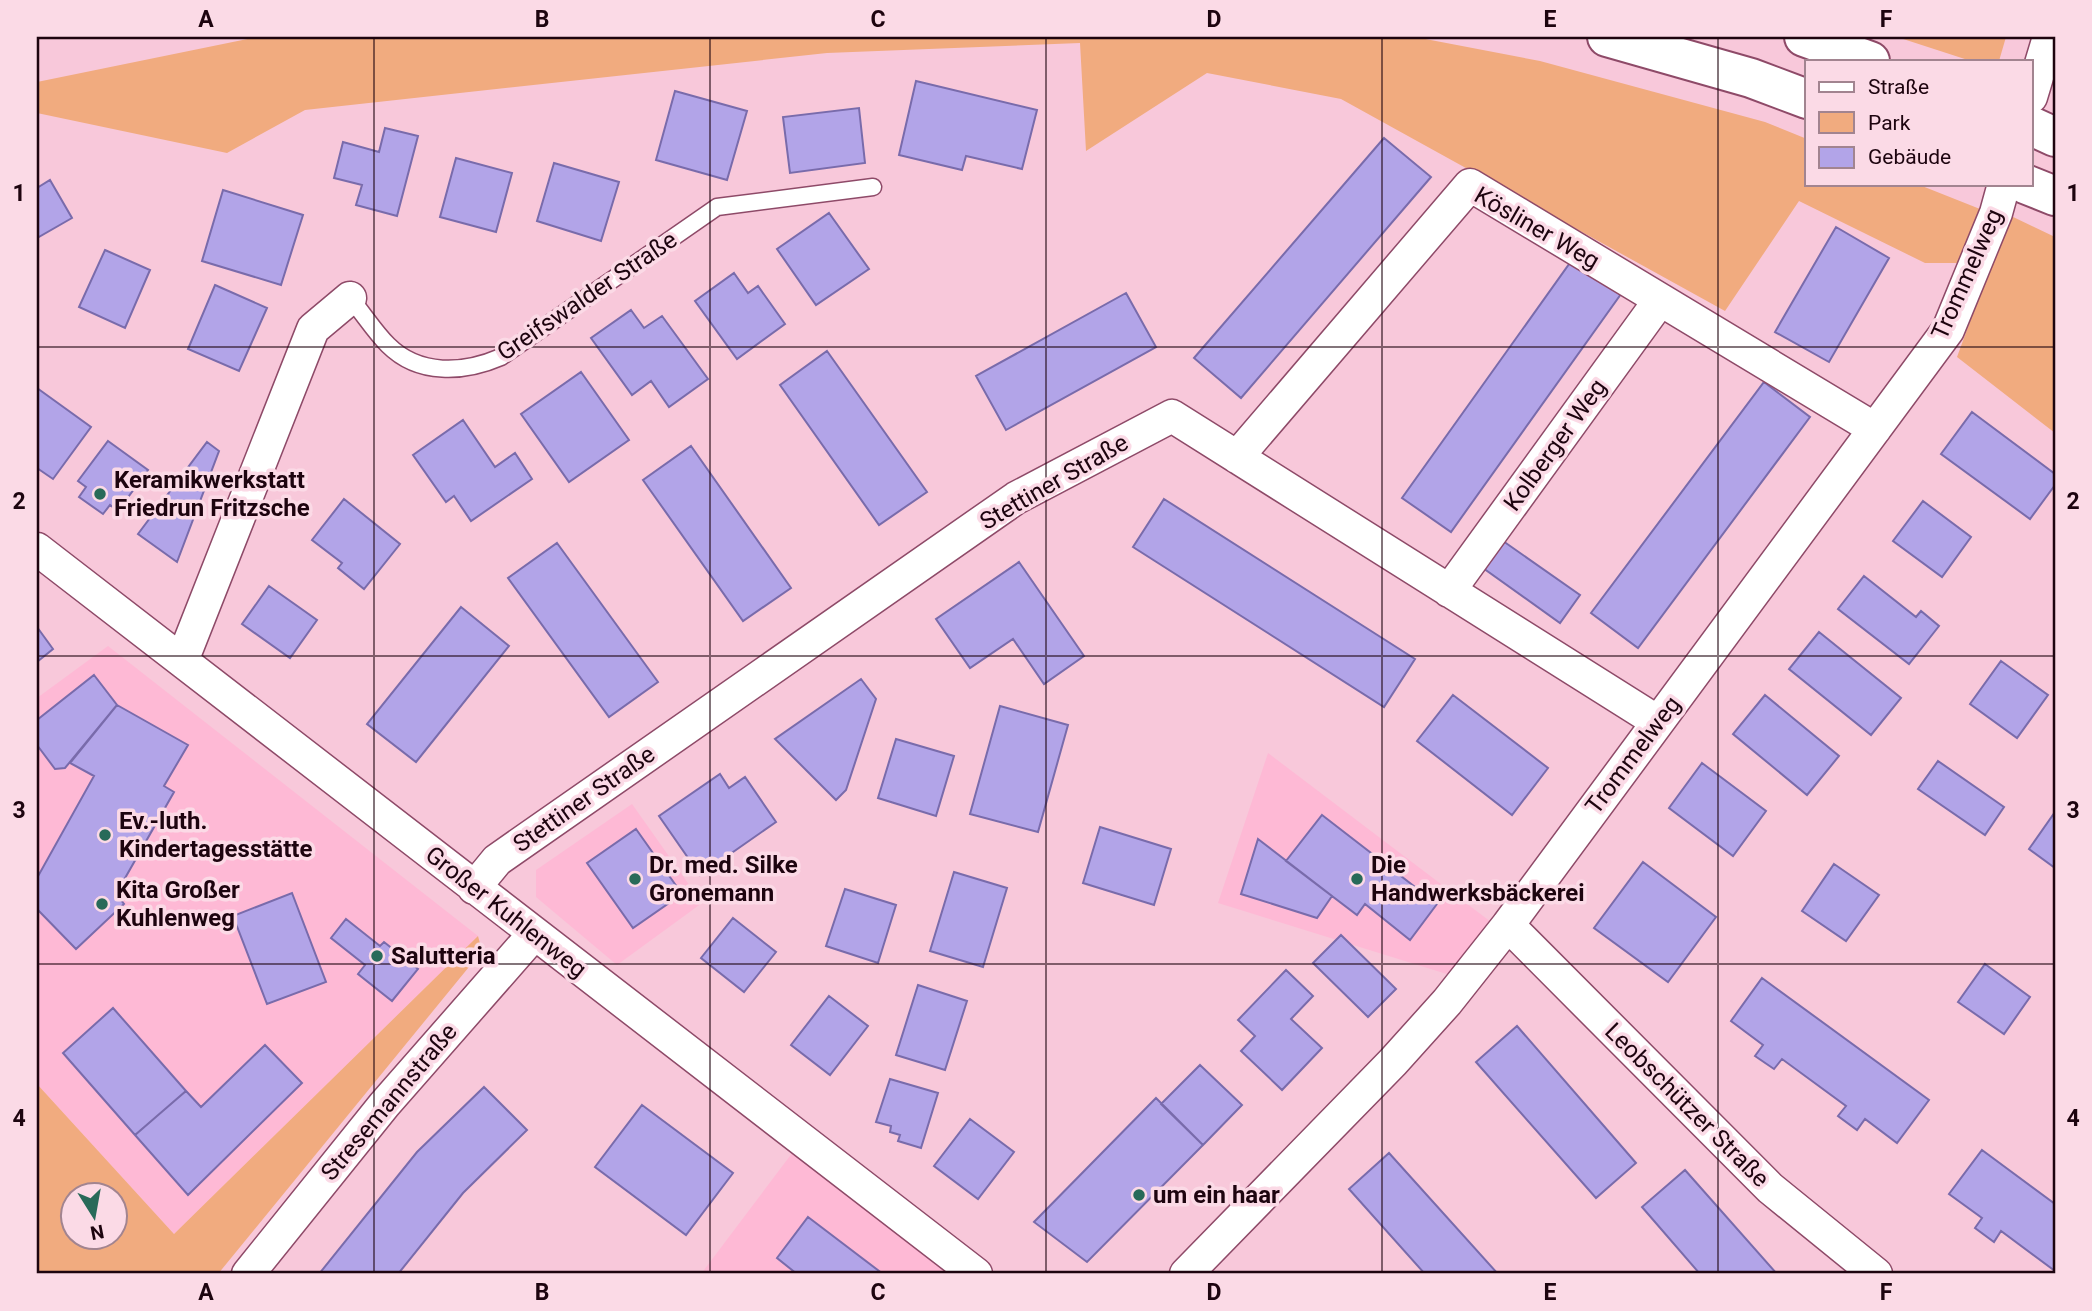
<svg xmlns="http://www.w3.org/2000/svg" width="2092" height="1311" font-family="Roboto,sans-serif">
  <rect width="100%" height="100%" fill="#f8c8da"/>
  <path fill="#feb9d5" d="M108,646L478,936L174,1234L37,1084V698Z
    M1268,753L1491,922L1450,975L1218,903Z
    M632,804L702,903L617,965L536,897V870Z
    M802,1140L976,1274H701Z"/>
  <path fill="#f1ab7f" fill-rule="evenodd" d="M257,37H1415L1540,61L1765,122L1807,139V184H1917L1980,209L1961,263H1925L1799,201L1725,311L1341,99L1207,73L1086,151L1080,43L827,53L305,110L227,153L37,113V82Z
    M1897,37H2006L1999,61H1971Z
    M2009,215L2055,237V433L1957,357Z
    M478,936L482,951L218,1274H37V1084L174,1234ZM74,1196H116V1238H74Z"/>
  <path fill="#b2a4e8" stroke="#796bab" stroke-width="2" d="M916,81L1037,110L1022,169L966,156L962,170L899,155Z
    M675,91L747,111L727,180L656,160Z
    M859,108L865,163L790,173L783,117Z
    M385,128L418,136L397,216L356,205L362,185L334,178L343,142L379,152Z
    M1384,138L1431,177L1241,398L1194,358Z
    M456,158L512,173L496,232L440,217Z
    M554,163L619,182L601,241L537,221Z
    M50,180L72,218L37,238V188Z
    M223,190L303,215L281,285L202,261Z
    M829,213L869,269L816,305L777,249Z
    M1836,227L1889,258L1829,362L1775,332Z
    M105,250L150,270L125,328L79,307Z
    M1572,260L1621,294L1451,532L1402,498Z
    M734,273L748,293L758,286L785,324L737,359L695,301Z
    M215,285L267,308L239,371L188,349Z
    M1126,293L1156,347L1006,430L976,376Z
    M631,310L644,328L662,316L708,379L669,407L651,381L632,395L591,338Z
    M827,351L927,492L879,525L780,385Z
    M581,372L629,440L569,482L521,414Z
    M1764,382L1810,417L1638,648L1591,613Z
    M37,388L91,427L53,479L37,468Z
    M1972,412L2055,474V485L2030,519L1941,454Z
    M463,420L495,467L515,453L532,479L471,521L454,496L446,502L413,455Z
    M108,441L148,470L118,511L110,505L103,514L79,497L86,487L78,481Z
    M207,442L219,451L177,562L138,534Z
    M691,446L791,588L743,621L643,480Z
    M344,499L400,544L364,589L338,568L342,563L312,540Z
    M1164,499L1415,659L1384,707L1133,547Z
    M1923,501L1971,537L1942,577L1893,541Z
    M1503,541L1580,595L1560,623L1483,568Z
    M557,543L658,682L609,717L508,578Z
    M1019,562L1084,656L1044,684L1013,639L970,668L936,619Z
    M1864,576L1916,617L1921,611L1939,626L1909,664L1838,609Z
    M269,586L317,620L290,658L242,624Z
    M461,607L509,646L416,762L367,724Z
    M37,627L53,649L37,662Z
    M1819,632L1901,698L1871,735L1789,669Z
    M2001,661L2048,695L2017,738L1970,704Z
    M94,675L117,705L65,768L55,769L37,745V720Z
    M861,679L876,699L846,790L836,800L775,739Z
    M1453,695L1548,768L1512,815L1417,741Z
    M1765,695L1839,756L1807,795L1733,734Z
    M117,705L188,745L164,786L174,792L116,894L124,904L76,949L37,909V878L94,776L70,763Z
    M1000,706L1068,725L1038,832L970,814Z
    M896,739L954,756L936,816L878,798Z
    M1938,761L2004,807L1985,835L1918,789Z
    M1702,763L1766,811L1733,856L1669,808Z
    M720,774L729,788L745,777L776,822L700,875L659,816Z
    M2055,812V868L2029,849Z
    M1322,815L1437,904L1410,940L1365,904L1357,915L1286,861Z
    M1100,827L1171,849L1154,905L1083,883Z
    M636,829L682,894L633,928L587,863Z
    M1258,839L1332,896L1317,918L1241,894Z
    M1643,862L1716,917L1668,982L1594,928Z
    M1834,864L1879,895L1846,941L1802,911Z
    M954,872L1007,888L983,967L930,951Z
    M845,889L896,905L878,963L826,946Z
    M292,893L326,982L267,1004L233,916Z
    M733,918L776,952L744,992L701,958Z
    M346,919L380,946L384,942L418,969L392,1001L358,974L365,965L331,938Z
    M1341,935L1396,989L1368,1017L1313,963Z
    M1985,964L2030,997L2004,1034L1958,1002Z
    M1286,970L1313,996L1291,1019L1322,1048L1282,1090L1241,1051L1255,1036L1238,1020Z
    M1762,978L1929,1100L1897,1143L1865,1119L1857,1130L1838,1116L1846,1106L1782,1059L1774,1069L1755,1056L1763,1045L1731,1021Z
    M918,985L967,1001L945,1070L896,1055Z
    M829,996L868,1026L830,1075L791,1045Z
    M113,1008L186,1091L135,1135L63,1053Z
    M1517,1026L1636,1163L1596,1198L1476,1062Z
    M265,1045L302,1083L188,1195L135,1135L186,1091L201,1107Z
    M1200,1065L1242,1105L1203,1145L1161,1104Z
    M890,1079L938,1093L921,1148L898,1141L900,1135L890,1132L891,1126L876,1122Z
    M484,1087L527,1130L463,1193L398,1274H319L417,1152Z
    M1156,1098L1203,1145L1087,1262L1034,1222Z
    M642,1105L733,1173L686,1235L595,1167Z
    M970,1119L1014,1152L978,1199L934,1166Z
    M1982,1150L2055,1204V1271L2001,1231L1994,1242L1975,1228L1982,1218L1949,1194Z
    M1389,1153L1498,1274H1425L1349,1189Z
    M1685,1170L1777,1274H1700L1642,1207Z
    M808,1217L883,1274H797L777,1258Z"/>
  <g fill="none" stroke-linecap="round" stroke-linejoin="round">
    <g stroke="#8e4a68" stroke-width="19">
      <path id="lane" d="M350,298C363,313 374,331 388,345C419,376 464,373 501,357L717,207L873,187"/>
    </g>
    <g stroke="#8e4a68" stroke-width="35">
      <path id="street" d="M2031,97L2049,37
        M1237,457L1470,185L1875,429
        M37,549L976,1274
        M1449,591L1660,300
        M182,661L313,329L350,298
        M474,888L497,860L1016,498L1172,416L1658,722
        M1508,925L1770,1188L1876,1274
        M248,1274L384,1105L534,934
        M1186,1274L1393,1062L1447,1002L1508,925L1948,330L1996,213L2004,184"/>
    </g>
    <g stroke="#8e4a68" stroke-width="42">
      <path id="highway" d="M1607,37L1751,78L1807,99
        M1804,37L1870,61
        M2031,126L2055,137
        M2025,184L2055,196"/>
    </g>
    <use href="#lane" stroke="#fff" stroke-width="16"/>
    <use href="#street" stroke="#fff" stroke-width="32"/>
    <use href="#highway" stroke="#fff" stroke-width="38"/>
  </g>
  <path fill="none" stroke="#1d040f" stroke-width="2" stroke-opacity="0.55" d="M374,37V1274M710,37V1274M1046,37V1274M1382,37V1274M1718,37V1274M37,347H2055M37,656H2055M37,964H2055"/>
  <g fill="#286a59" stroke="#fbdae6" stroke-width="2.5">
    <circle cx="100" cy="494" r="7"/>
    <circle cx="105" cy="835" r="7"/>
    <circle cx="635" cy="879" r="7"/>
    <circle cx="1357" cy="879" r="7"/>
    <circle cx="102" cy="904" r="7"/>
    <circle cx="377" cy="956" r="7"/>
    <circle cx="1139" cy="1195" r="7"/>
  </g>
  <g text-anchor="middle" stroke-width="7" stroke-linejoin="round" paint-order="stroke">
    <g font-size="24" fill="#1d040f" stroke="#fbdae6">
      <text transform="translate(1537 228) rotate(30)" y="8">Kösliner Weg</text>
      <text transform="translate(1967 274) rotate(-66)" y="8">Trommelweg</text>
      <text transform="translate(587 296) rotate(-34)" y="8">Greifswalder Straße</text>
      <text transform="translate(1555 445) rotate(-54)" y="8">Kolberger Weg</text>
      <text transform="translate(1054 482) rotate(-30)" y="8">Stettiner Straße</text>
      <text transform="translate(1633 755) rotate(-53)" y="8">Trommelweg</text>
      <text transform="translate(584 799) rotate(-35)" y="8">Stettiner Straße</text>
      <text transform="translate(506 912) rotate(38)" y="8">Großer Kuhlenweg</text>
      <text transform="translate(389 1102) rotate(-50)" y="8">Stresemannstraße</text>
      <text transform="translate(1687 1105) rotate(45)" y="8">Leobschützer Straße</text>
    </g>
    <g font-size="24" font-weight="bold" fill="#1d040f" stroke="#fbdae6" text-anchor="start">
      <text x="114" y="488">Keramikwerkstatt<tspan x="114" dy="28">Friedrun Fritzsche</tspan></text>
      <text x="119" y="829">Ev.-luth.<tspan x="119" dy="28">Kindertagesstätte</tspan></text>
      <text x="649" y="873">Dr. med. Silke<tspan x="649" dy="28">Gronemann</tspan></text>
      <text x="1371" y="873">Die<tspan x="1371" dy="28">Handwerksbäckerei</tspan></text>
      <text x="116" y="898">Kita Großer<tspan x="116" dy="28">Kuhlenweg</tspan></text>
      <text x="391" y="964">Salutteria</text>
      <text x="1153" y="1203">um ein haar</text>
    </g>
  </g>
  <rect width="2092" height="1311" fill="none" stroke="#fbdae6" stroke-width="77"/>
  <rect x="1805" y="60" width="228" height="126" fill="#fbdae6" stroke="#a28490" stroke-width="2"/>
  <rect x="1819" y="82" width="35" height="10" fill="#ffffff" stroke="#a28490" stroke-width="2"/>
  <text x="1868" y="94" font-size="21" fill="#1d040f">Straße</text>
  <rect x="1819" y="112" width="35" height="21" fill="#f1ab7f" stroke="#a28490" stroke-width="2"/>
  <text x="1868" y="130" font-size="21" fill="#1d040f">Park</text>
  <rect x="1819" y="147" width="35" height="21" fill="#b2a4e8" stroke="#a28490" stroke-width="2"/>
  <text x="1868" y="164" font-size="21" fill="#1d040f">Gebäude</text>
  <g transform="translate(94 1216) rotate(169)"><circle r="33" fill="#fbdae6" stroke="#a28490" stroke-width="2"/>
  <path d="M0-5L12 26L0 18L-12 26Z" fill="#286a59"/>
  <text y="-10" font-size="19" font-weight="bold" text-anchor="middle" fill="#1d040f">N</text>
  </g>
  <rect x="38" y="38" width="2016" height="1234" fill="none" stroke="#1d040f" stroke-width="2.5"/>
  <g font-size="23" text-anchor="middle" font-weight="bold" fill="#1d040f">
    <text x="206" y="27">A</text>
    <text x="542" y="27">B</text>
    <text x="878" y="27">C</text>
    <text x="1214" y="27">D</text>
    <text x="1550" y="27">E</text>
    <text x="1886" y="27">F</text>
    <text x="19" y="201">1</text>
    <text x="2073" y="201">1</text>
    <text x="19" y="509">2</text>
    <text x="2073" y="509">2</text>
    <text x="19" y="818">3</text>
    <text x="2073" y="818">3</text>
    <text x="19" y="1126">4</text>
    <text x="2073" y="1126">4</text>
    <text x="206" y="1300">A</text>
    <text x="542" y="1300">B</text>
    <text x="878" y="1300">C</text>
    <text x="1214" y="1300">D</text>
    <text x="1550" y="1300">E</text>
    <text x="1886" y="1300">F</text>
  </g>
</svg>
